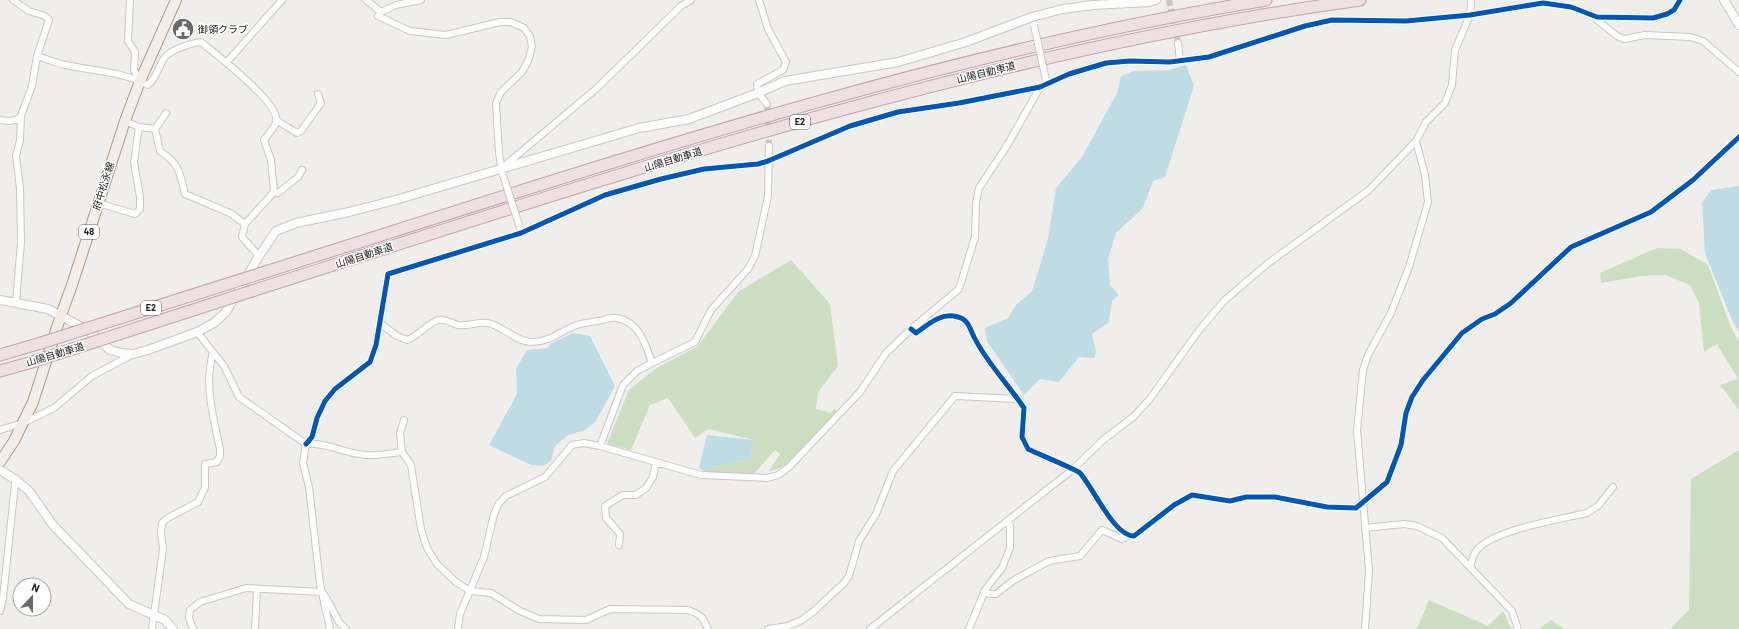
<svg xmlns="http://www.w3.org/2000/svg" width="1739" height="629" font-family="Barlow,'Noto Sans JP',sans-serif">
  <rect width="100%" height="100%" fill="#f0eeeb"/>
  <path fill="#cbdec1" d="M1657,248L1681,249L1708,265L1730,325L1739,342V410L1720,385L1738,379L1717,344L1704,352L1699,303L1690,285L1665,275L1642,276L1601,283L1600,273Z
    M791,260L830,304L838,366L818,392L816,409L830,413L835,408L836,411C823,426 789,471 769,471L780,454L775,450L753,475L705,472L715,466L750,459L754,440L708,429L695,438L668,398L650,405L631,450L607,444L629,390L655,369L698,346L738,292Z
    M1739,450V629H1670L1689,610L1691,479Z
    M1429,600L1488,626L1503,611L1511,629H1417Z
    M1551,620L1565,629H1539Z"/>
  <path fill="#bfdbe3" d="M1186,65L1194,86L1165,177L1153,181L1143,208L1116,233L1108,259L1110,285L1119,295L1112,301L1109,322L1092,334L1096,352L1094,358L1079,357L1059,382L1040,379L1024,395L987,341L985,328L1008,318L1016,305L1032,291L1048,239L1056,188L1082,157L1117,93L1121,76L1134,71L1169,70Z
    M1739,186V332L1732,320L1705,253L1702,202L1712,190Z
    M573,333L590,336L615,386L596,421L585,430L568,435L555,446L551,461L543,466L531,465L489,445L517,394L516,369L527,350L548,348L550,344Z
    M707,435L754,440L750,459L715,466L705,472L699,468Z"/>
  <g fill="none" stroke-linecap="round" stroke-linejoin="round">
    <path stroke="#c7c5c3" stroke-width="6" stroke-dasharray="6 3" stroke-linecap="butt" d="M1169,0L1178,43
      M767,104L769,146"/>
    <g stroke="#c9c8c7" stroke-width="8">
      <path id="minor" d="M130,0L128,41L135,52L134,70L140,81
        M366,0L381,12L396,5L421,0
        M759,0L768,29L786,62L783,70L757,84L758,93L767,104
        M381,12L378,16L410,31L446,35L500,22H511L524,28L530,36L532,47L528,61L522,72L501,92L496,103L499,153L502,172
        M1597,17V20L1617,36L1624,39L1645,35L1690,37L1703,41L1739,72
        M1178,43L1180,61
        M37,56C46,59 56,63 66,65C93,71 124,72 148,85C159,76 158,64 166,56C173,49 192,43 201,42C215,54 282,104 276,122C275,128 267,135 264,140L271,160L274,192L245,224L242,237L259,256
        M227,62L282,0
        M0,120L9,121L16,120L21,116L32,86L37,56L49,20L45,16L29,11L13,0
        M276,120L297,133L301,131L321,103L318,94
        M139,127L155,129L160,151C179,164 180,172 185,194L230,213L245,224
        M155,129L166,113
        M503,167L597,88L681,6L691,0
        M274,192L278,193L298,177L302,170
        M98,203L135,214L140,209V197L134,162L139,127L125,121
        M16,302L21,242L20,188L16,156L20,140L21,116
        M380,323L397,336L407,340C418,336 427,324 438,320C446,318 450,323 458,325C470,327 482,319 494,325C506,330 518,342 532,342C550,342 562,330 577,325C584,323 592,322 598,321C604,320 611,317 616,318C639,321 646,345 652,363
        M911,329L916,333C929,324 941,312 958,317C968,319 970,329 974,337C987,363 1008,384 1024,408L1022,437L1028,449C1036,453 1077,470 1080,473C1094,489 1114,536 1134,536L1174,505L1192,495L1230,501L1246,497H1275L1327,507L1356,508L1387,482L1401,445L1406,413L1412,397L1423,380L1462,333L1482,319L1495,314L1511,303L1571,247L1651,212L1693,180L1739,137
        M197,332L224,366L239,397L306,444L303,463L309,487L320,584L330,629
        M0,430L23,423L54,408L92,376L133,354
        M306,444L312,437L317,418L325,401L335,389L370,362L376,345L388,274L521,233L605,195L661,179L704,169L758,164L768,161L850,126L898,112L959,103L1040,87L1069,74L1106,63L1130,61L1170,62L1209,57L1305,26L1332,20L1406,21L1470,15L1543,3L1571,7L1597,17L1653,18L1667,14L1674,10L1680,0
        M306,444C326,442 346,454 367,455C379,456 391,453 402,452L400,433L404,420
        M600,446L623,385L637,371L652,363L695,342L711,310L748,269L755,256L768,196L769,146
        M402,452L411,465L421,529L427,548L437,564L456,582L470,591L491,593L520,611L539,619L586,620L610,609L688,610C700,614 703,617 708,629
        M1365,528L1404,524L1417,526L1442,538L1512,611L1518,629
        M619,545L620,534L606,518L605,506L623,495H636L646,488L653,477L656,463
        M1470,567C1472,562 1473,554 1477,550C1492,530 1562,519 1587,513L1598,506L1613,487
        M985,590L989,594H996L1014,580L1049,561L1080,556L1102,530L1122,539L1128,536
        M0,611L3,598L15,484L16,480
        M152,629L163,549L161,533L162,523L166,519L198,502L205,487V464L217,462L220,456V449C213,415 204,386 213,352
        M193,629L189,618L190,610L200,602L246,588L322,592L325,596L339,622L346,629
        M255,629L257,589
        M458,629L460,614L484,557L494,514L499,503L506,496L545,477L572,445L584,443L600,446L701,475L767,478L778,475L789,467L860,392L886,353L911,329L959,289L975,237L976,203L979,188L1008,144L1040,87
        M768,629L788,626L802,620L814,611L844,583L849,576L859,541L876,514L893,471L955,396L1018,399
        M870,629L1072,470L1103,440L1133,417L1149,400L1200,329L1225,300L1267,264L1369,190L1416,141
        M969,629L985,590L1002,568L1010,548V526L1007,521
        M1365,629L1369,570L1357,430L1363,370L1368,355L1391,313L1409,267L1428,202L1425,175L1416,141L1426,122L1445,103L1452,85L1455,50L1470,15L1471,0"/>
    </g>
    <g stroke="#c9c8c7" stroke-width="10">
      <path id="tertiary" d="M1724,0L1739,25
        M0,300L48,309L89,331L110,350L121,353L133,354L148,350L197,332L214,323L226,312L259,256L276,231L296,223L349,212L399,199L639,128L689,119L758,93L785,81L898,62L966,42L1032,17L1063,9L1093,5L1149,2L1156,0
        M0,470L16,480L29,491L53,525L129,604L165,620L173,629"/>
    </g>
    <g stroke="#a79c86" stroke-width="12">
      <path id="primary" d="M0,462L14,441L33,402L61,315L72,285L125,121L140,81L176,0"/>
    </g>
    <g stroke="#c5a2ac" stroke-width="13">
      <path id="motorway" d="M262,273C592,169 923,56 1266,0
        M252,291C616,175 981,52 1360,0
        M0,355L41,343
        M0,371L32,362"/>
    </g>
    <use href="#minor" stroke="#fdfcfc" stroke-width="6"/>
    <use href="#tertiary" stroke="#fdfcfc" stroke-width="8"/>
    <use href="#primary" stroke="#f3ede7" stroke-width="10"/>
    <use href="#motorway" stroke="#ece0e2" stroke-width="11"/>
    <g stroke="#c9c8c7" stroke-width="8" stroke-linecap="butt">
      <path id="minor-bridge" d="M1034,25L1046,80
        M503,175L520,228"/>
    </g>
    <g stroke="#c5a2ac" stroke-width="13" stroke-linecap="butt">
      <path id="motorway-bridge" d="M41,343L262,273
        M32,362L252,291"/>
    </g>
    <use href="#minor-bridge" stroke="#fdfcfc" stroke-width="6"/>
    <use href="#motorway-bridge" stroke="#ece0e2" stroke-width="11"/>
    <g stroke="#fff" stroke-width="8">
      <path id="cycleway" d="M911,329L916,333C929,324 941,312 958,317C968,319 970,329 974,337C987,363 1008,384 1024,408L1022,437L1028,449C1036,453 1077,470 1080,473C1094,489 1114,536 1134,536L1174,505L1192,495L1230,501L1246,497H1275L1327,507L1356,508L1387,482L1401,445L1406,413L1412,397L1423,380L1462,333L1482,319L1495,314L1511,303L1571,247L1651,212L1693,180L1739,137
        M306,444L312,437L317,418L325,401L335,389L370,362L376,345L388,274L521,233L605,195L661,179L704,169L758,164L768,161L850,126L898,112L959,103L1040,87L1069,74L1106,63L1130,61L1170,62L1209,57L1305,26L1332,20L1406,21L1470,15L1543,3L1571,7L1597,17L1653,18L1667,14L1674,10L1680,0"/>
    </g>
    <use href="#cycleway" stroke="#0057b8" stroke-width="5"/>
  </g>
  <defs>
    <g id="civic-disc" transform="scale(1.15)"><circle r="9.5" fill="#6a6968" stroke="#fff"/><path d="M-.6-6.5H3V-4.5H.6V-3L4-1V1h2V6H-6V1h2V-1L-.6-3ZM-1.2 2.5V6h2.4V2.5Z" fill="#fff"/></g>
  </defs>
  <g fill-rule="evenodd">
    <use href="#civic-disc" x="183" y="29"/>
  </g>
  <g text-anchor="middle" stroke-width="3" stroke-linejoin="round" paint-order="stroke">
    <g fill="#fff" stroke="#646464" stroke-width="1">
      <rect x="790" y="115" width="20" height="14" rx="3"/>
      <rect x="79" y="225" width="20" height="14" rx="3"/>
      <rect x="141" y="301" width="20" height="14" rx="3"/>
    </g>
    <g font-size="9" font-weight="bold" fill="#222">
      <text x="800" y="125">E2</text>
      <text x="89" y="235">48</text>
      <text x="151" y="311">E2</text>
    </g>
    <g font-size="10" fill="#222" stroke="#fff" text-anchor="start">
      <text x="198" y="33">御領クラブ</text>
    </g>
    <g font-size="10" fill="#222" stroke="#fff">
      <text transform="translate(986 72) rotate(-14)" y="4">山陽自動車道</text>
      <text transform="translate(673 159) rotate(-17)" y="4">山陽自動車道</text>
      <text transform="translate(103 186) rotate(-73)" y="4">府中松永線</text>
      <text transform="translate(364 255) rotate(-18)" y="4">山陽自動車道</text>
      <text transform="translate(55 354) rotate(-17)" y="4">山陽自動車道</text>
    </g>
  </g>
  <g transform="translate(32 597) rotate(22)"><circle r="19" fill="#ffffff" stroke="#a7a7a7"/>
  <path d="M0-3L7 15L0 10L-7 15Z" fill="#6a6968"/>
  <text y="-6" font-size="11" font-weight="bold" text-anchor="middle" fill="#222222">N</text>
  </g>
</svg>
